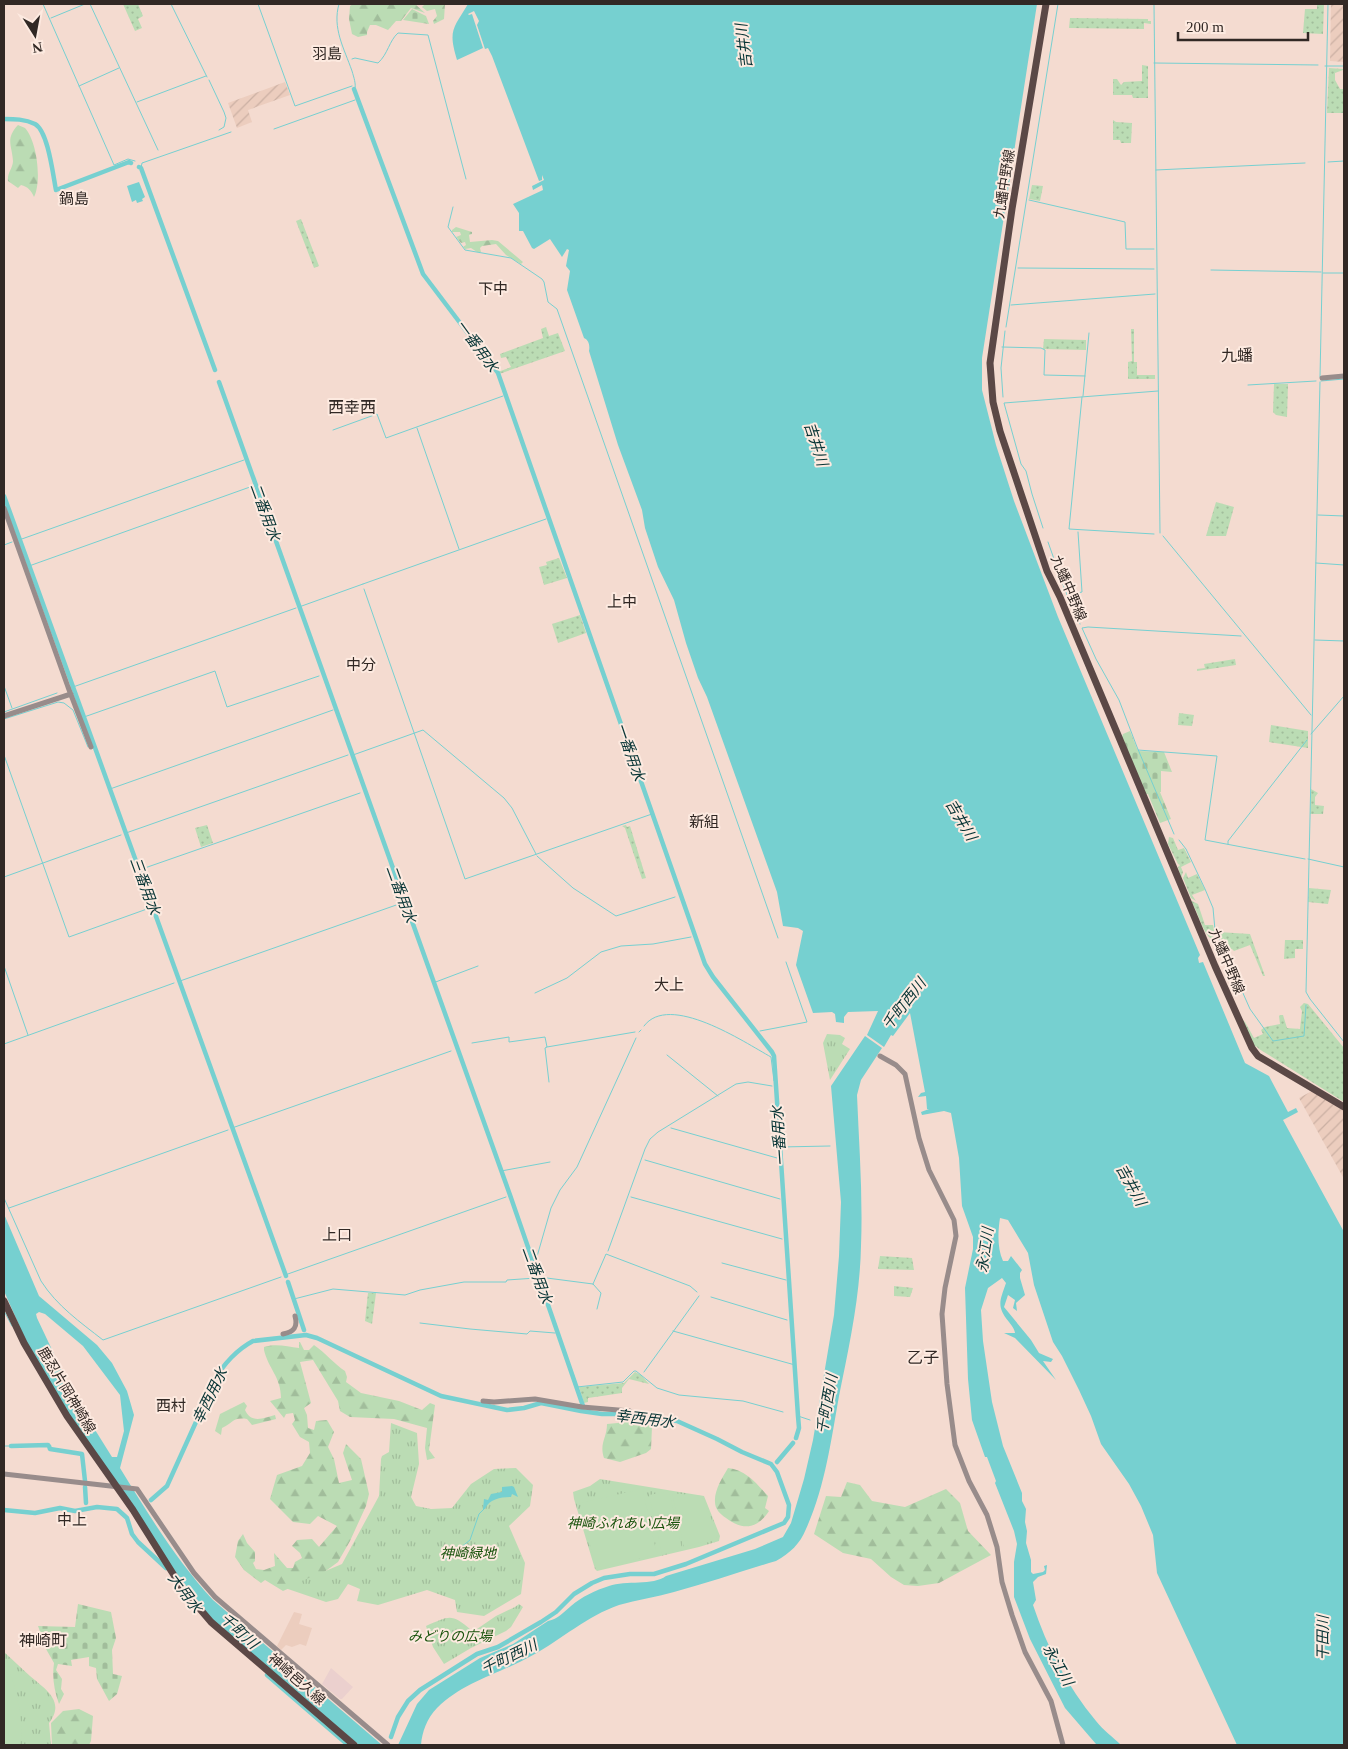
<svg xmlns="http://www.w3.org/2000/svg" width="1348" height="1749" font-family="'Times New Roman','Noto Sans JP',serif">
  <defs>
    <pattern id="industrial-furrows" width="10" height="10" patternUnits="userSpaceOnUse" patternTransform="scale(1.25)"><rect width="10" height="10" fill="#eccdbe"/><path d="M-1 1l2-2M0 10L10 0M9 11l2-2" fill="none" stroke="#cbb0a3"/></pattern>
    <pattern id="grass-dots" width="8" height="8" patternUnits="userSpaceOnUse" patternTransform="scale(1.25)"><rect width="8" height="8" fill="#bbdcb4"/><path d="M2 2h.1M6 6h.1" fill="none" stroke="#a1bd9b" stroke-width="1.8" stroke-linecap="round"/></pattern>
    <pattern id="forest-firs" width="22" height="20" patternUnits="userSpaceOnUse" patternTransform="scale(1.25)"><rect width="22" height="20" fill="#bbdcb4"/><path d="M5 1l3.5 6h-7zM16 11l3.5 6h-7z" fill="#a1bd9b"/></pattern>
    <pattern id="cemetery-stones" width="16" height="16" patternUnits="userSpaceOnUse" patternTransform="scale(1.25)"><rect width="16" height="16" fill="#bbdcb4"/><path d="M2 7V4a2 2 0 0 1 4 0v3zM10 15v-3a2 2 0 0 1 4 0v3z" fill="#a1bd9b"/></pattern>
    <pattern id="park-tufts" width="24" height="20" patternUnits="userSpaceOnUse" patternTransform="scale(1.25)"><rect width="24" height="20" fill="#bbdcb4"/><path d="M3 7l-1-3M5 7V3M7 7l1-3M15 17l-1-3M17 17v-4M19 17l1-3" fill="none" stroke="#a1bd9b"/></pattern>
  </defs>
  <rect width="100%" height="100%" fill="#f4dbd0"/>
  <path fill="#ebd0ce" d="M331,1668L353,1687L342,1699H340L322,1684Z"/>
  <path fill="url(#industrial-furrows)" d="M1331,4H1344V62L1330,61Z
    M285,82L290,95L248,110L252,122L237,128L228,103Z
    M1312,1091L1344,1111V1179L1299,1098Z"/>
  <path fill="#eccdbe" d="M294,1612L302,1614L299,1624L312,1628L306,1646L300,1644L292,1647L286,1645L281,1650L277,1646Z"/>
  <path fill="url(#grass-dots)" d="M123,4H138L143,16L138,19L142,28L135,31Z
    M1317,4H1324L1323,34L1303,33L1305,9H1317Z
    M1070,18L1148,19V21H1151V24L1144,23V29L1069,28Z
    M1142,65L1148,66V98H1133L1132,95H1113V79H1117L1121,85L1124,82L1142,81Z
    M1329,68L1343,69V70L1335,73V80L1340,89H1344V113H1327Z
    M1113,120L1116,122L1132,123L1131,143H1121L1120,140H1113Z
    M1032,185L1043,186L1040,201L1029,199Z
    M301,219L319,266L314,268L296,221Z
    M546,327L549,336L558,333L565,351L499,374L498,372L511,367L506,357L501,358L500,354L543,338L541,329Z
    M1131,329H1134V362H1137V375H1155V379H1128V362L1132,361Z
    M1044,339L1086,340V350L1043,349Z
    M1274,384H1288L1287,417L1276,415L1273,412Z
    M1216,502L1234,507L1226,536H1206Z
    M559,558L567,578L544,585L539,567L547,565L546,562Z
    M580,615L586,633L558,643L552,624Z
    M1235,659L1236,665L1197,671V669L1205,668L1204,664Z
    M1179,713L1194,715L1192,726L1178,725Z
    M1271,725L1308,731V748L1269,742Z
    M1311,789L1318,793L1315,797V805L1324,806L1323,814H1310Z
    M207,825L213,843L201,847L195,828Z
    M626,825L627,827L630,826L646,878L642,879L625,828L622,826Z
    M1169,837L1173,838L1178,850L1184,848L1191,862L1181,867L1183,872L1181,878L1178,867L1180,865L1178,864L1168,844Z
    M1186,872L1188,878L1197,874L1205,890L1192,895L1196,901L1191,898L1183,878Z
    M1309,888L1331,890L1328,904L1308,902Z
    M1190,900L1198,904L1205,925H1213L1216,939L1212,940C1201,931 1199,912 1190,900Z
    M1218,932L1250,934L1265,976H1263L1250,945L1234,951L1232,949L1226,952Z
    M1285,940H1303V949H1295V958L1284,959Z
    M1304,1003L1308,1004L1344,1048V1102L1259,1049L1256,1046L1255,1048L1239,1016L1245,1022L1254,1038L1263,1034L1261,1030L1265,1027L1280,1024L1279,1016L1280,1015H1283L1287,1028L1300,1029L1302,1011L1300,1007Z
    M880,1256L912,1258L914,1270L878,1269Z
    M894,1286L913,1288L910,1297L894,1296Z
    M368,1293H376L372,1324L365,1321Z
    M635,1372L641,1375L649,1384L629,1379L622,1388V1393L588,1398V1402L584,1403L579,1387L624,1383Z"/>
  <path fill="url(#forest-firs)" d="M353,4H415L425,13L411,8L401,21H396L388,30L376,25H370L367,32V35L358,37L352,34L349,19L350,6Z
    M425,4H445L444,19L434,24L433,21L437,16L435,9L427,11L422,7Z
    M18,125C20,126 23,127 25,128C37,141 42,181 34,197C31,190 28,187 21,185L18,188L8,181C7,173 13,168 13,161C12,145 5,139 18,125Z
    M456,227L472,232V234L469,235L470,242L492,240L498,241L523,262L521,264L506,255L496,244L482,246L480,248L481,252H477L471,248L465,249L463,247L466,245L465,242L461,243L456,237L461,235L460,232H452V230Z
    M299,1342H300L304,1350H309L314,1345C326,1353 334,1364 345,1371L347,1377L346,1382L361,1393L399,1401L422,1410L430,1403L435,1405L429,1450L435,1458L427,1460L425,1448L427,1428L394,1419L350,1417L340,1411L338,1401L313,1360L300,1362L311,1403L304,1408L307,1415L308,1428L314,1430L316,1421L327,1420L334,1432L328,1447L334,1459L339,1483L352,1480L343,1453L346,1444L361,1459L369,1494L366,1506L350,1541L338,1562L323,1573L283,1591L265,1580L261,1583L244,1570L235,1557L238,1541L243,1534L247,1543L255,1552V1561L253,1563L256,1569L264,1570L275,1566L274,1553L287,1568H293L295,1562L302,1558L300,1553L292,1546L297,1540L312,1539L319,1547L337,1526L318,1516L310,1524L293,1522L270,1499L277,1475L302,1466L310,1453L309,1442L300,1437L292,1424L295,1420L293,1413L286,1414L284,1418L270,1401L281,1398C281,1377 268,1368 264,1350V1347C276,1343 288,1347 299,1348Z
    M244,1402L247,1406L245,1410C251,1424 264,1418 275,1415L276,1419L252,1425L247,1419C232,1417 234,1423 222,1428L221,1435L215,1431L220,1414Z
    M628,1422L648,1424L652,1427L651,1449L646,1453L620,1462L604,1458C599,1443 607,1438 607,1424Z
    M728,1468C746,1470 756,1483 768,1496L765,1508L769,1511C757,1529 743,1531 726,1518C720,1514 715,1509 715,1502C714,1491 722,1478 728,1468Z
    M847,1482L860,1485L872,1501L905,1507L946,1489L960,1503L968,1531L991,1555L939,1583L918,1586L904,1585L891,1577L871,1559L843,1553L814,1534L826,1496L841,1497Z
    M79,1709L93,1716L91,1741L89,1745H52L51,1723L63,1711Z"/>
  <path fill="url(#cemetery-stones)" d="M412,9L426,16L429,24L403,20Z
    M1130,731L1138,751L1164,752L1172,772L1161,771V792H1160L1171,819L1160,823L1148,794H1146L1122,737L1123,734Z
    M78,1604L111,1612L116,1638L112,1650L113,1674L122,1676L117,1694L109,1701L97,1679L96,1668L89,1666V1657L71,1660L72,1666L58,1664L56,1670L62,1679L61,1689L64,1694L59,1704C54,1690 52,1677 54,1663L46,1649L38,1626L75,1627Z"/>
  <path fill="url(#park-tufts)" d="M827,1034L840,1035L845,1038L842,1044L850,1049L830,1080L823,1043Z
    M391,1423L417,1433L419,1464L411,1497L416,1506L431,1509L452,1508L471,1484L494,1469L516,1468L533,1485L530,1506L509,1526L525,1563L521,1594L484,1616L457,1612L455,1600L427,1590L378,1605L357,1601L360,1589L348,1584L338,1599L326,1602L285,1588L342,1564L379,1496L381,1459L382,1456L389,1452Z
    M600,1479L704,1496L720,1536L719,1541L699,1547L597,1571L595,1569L574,1499L573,1492L590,1486Z
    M519,1604L523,1607L511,1627L506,1631L471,1648L444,1664L433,1647L426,1626C450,1616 451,1613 471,1630L477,1629L496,1616L515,1607Z
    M4,1652C13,1660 21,1668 30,1676C45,1689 66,1701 49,1723L51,1745H4Z"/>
  <path fill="#bbdcb4" d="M633,1491H643L657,1555L601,1567L594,1561L580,1503Z
    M669,1491L682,1549L662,1554L649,1495Z
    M672,1493L702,1496L718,1535L716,1538L684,1547Z
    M4,1664C16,1677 25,1728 20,1745H4Z"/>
  <path fill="#76d0d0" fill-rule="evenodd" d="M468,4H1037L982,358V390L996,445L1014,501L1058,617L1200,955L1198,958L1199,963L1203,962L1245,1063L1269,1076L1288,1112L1296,1108L1298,1112L1283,1120L1344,1232V1745H1237L1157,1573L1153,1535L1141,1506L1129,1484L1101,1444L1091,1416L1079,1390L1062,1356L1053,1342L1034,1285L1028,1253L1008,1220L1000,1218C998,1231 997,1248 1003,1261H1008L1011,1256L1022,1270L1020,1273V1278L1025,1295L1016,1303L1017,1311L1013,1308L1015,1300L1008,1295L1004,1307L1031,1340L1039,1353L1053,1359L1051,1362L1043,1361L1056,1380L1015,1338L1004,1333H1015C1014,1328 1012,1326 1009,1322C996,1306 1000,1301 1006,1283L1002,1278L988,1288L981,1310L983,1341L992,1402L1003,1446L1022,1493V1501L1026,1509L1025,1522L1027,1531L1026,1543L1031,1560V1572L1033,1574L1043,1572L1045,1570L1044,1566L1047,1565L1046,1574L1038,1577L1033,1582L1036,1600L1033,1605C1047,1647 1067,1686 1096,1721C1103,1730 1113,1737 1121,1745L1096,1744L1065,1708L1030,1639L1014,1597V1562L1017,1544L1014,1531L995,1483L996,1481L987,1457H985L972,1420L968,1379L965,1288L973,1249V1237L962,1206L959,1158L951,1113L944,1111L922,1115L921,1112L929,1109H927L926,1096L918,1097L921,1093L925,1092L910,1013L893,1036L891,1035L884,1047L867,1035L878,1011L848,1012L844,1017V1023L836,1022L835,1014L832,1012L813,1013L796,965L803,931L798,928L783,926L777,892L707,697L698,678L686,643L674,600L658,567L645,528L642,510L618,445L589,351C590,346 589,340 584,338L567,290L570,271L566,266L569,250L567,249L562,257L550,239L534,249L532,248L523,231H519V213L513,204L543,190L542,185L533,190L532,186L544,180L542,175V180L539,181L492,56L488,48L485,49L477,25L479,21L474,11L468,14L469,15L472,14L483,48L457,60C448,30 453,29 468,4Z
    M139,182L145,197L142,199L143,201L137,203L136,200L132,202L127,186Z
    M865,1036L882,1048L861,1080L857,1095C859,1145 863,1196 861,1246C860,1297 849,1347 839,1396C831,1441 825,1487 806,1529C800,1544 790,1553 776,1561C742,1571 708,1583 674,1592C656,1597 637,1600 619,1605C587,1616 562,1639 533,1655C502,1673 464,1681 437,1708C427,1718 422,1732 421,1745H398L417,1704L429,1690L480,1658L513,1644L548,1621C558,1619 564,1612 571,1606C581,1597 596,1590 609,1586C626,1580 653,1586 666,1576L755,1549L783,1537L791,1523L804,1479L813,1440L834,1315L839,1256L841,1202L831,1086Z
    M4,1214L39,1296L97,1345L112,1363L127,1391L134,1415L120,1468C148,1514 177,1561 213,1600L382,1745H359L213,1622L186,1589L79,1433L26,1341L4,1291ZM39,1312L45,1314L83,1346L120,1395L124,1431L117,1457H112L92,1425L81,1411L37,1318L36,1314Z
    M512,1486L514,1487L518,1497L512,1494L511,1497C501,1497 489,1499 485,1509H483L484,1499L488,1500L491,1494L502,1492V1487Z"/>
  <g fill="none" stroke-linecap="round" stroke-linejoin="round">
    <path stroke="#76d0d0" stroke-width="1" d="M43,4L114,165L128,159L135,161
      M90,4L158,150
      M171,4L207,77
      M258,4L295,106L352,86
      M339,4C332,28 344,48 352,71C354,78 356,83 355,90
      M1154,4L1160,533
      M51,18L85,4
      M352,59L355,58L378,63C388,54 389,41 398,33L428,35L466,179
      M1154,63L1318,65
      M1325,66H1344
      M209,80L224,112L226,118L224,127L219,130
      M79,86L119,68
      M357,99H358
      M137,102L206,76
      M274,129L355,100
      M1328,162L1344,161
      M141,168L142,163L231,132
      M1156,170L1305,163
      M1029,200L1125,222L1126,249H1154
      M453,207L448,227L465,250L511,258L542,279L544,282L548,302L557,309L778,938
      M1018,268L1154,269
      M1211,270L1321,272
      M1323,273H1344
      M1011,305L1155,294
      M1006,327L1058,4
      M1002,347L1041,348L1045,350L1044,375L1085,376
      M1320,377L1328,4
      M1321,381L1344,379
      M1320,382L1306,992L1310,999L1344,1042
      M1248,385L1316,381
      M505,396L506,395
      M1083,396L1089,333
      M1003,397L1001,368L1005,331
      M1082,397L1069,529L1154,534
      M417,428L459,549
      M333,430L377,414L386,438L503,396
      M246,459H247
      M255,486L256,485
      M1318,515L1344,516
      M1043,528L1032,494L1026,471L1021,464L1004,403L1158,391
      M1163,536L1311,715
      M19,540L244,460
      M1048,542L1065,590L1080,624
      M4,545L12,542
      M1316,563L1344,565
      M29,566L250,487
      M363,584L546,519
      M364,589L465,879L652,814
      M1069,595L1082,592L1078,532
      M299,607L363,584
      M1315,640L1344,641
      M4,686L12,708
      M73,687L296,608
      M335,710V709
      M4,712L57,693
      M84,717L215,671L227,707L319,676
      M4,719L58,702L64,703L73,710L88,747
      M1311,734L1344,696
      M1138,750L1217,756L1205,840L1305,859
      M351,754L352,753
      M4,755L69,937L147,909
      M353,755L423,730L504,798L512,808L536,854
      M110,789L333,710
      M126,833L348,755
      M1174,834L1137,747L1119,700L1096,659L1082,628L1088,627L1241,636
      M1179,840L1186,849L1205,889L1213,908L1215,930L1250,1009L1273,1041L1304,1036L1306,1005
      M1228,844V841L1307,740
      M537,856L573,888L616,916L675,897
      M1308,859L1344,867
      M139,870L360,793
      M4,877L121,835
      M404,902H405
      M4,966L28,1035
      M180,981L402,903
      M433,983L478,966
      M535,993L567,978L601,952L621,946L653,944L691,937
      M644,1026C669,992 744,1042 771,1057L774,1081H776
      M760,1031L807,1022L786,962
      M639,1032L641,1030
      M472,1043L509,1037V1042L545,1037L547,1047L545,1048L549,1082
      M4,1044L174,983
      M547,1047L635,1032
      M667,1055L718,1096
      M232,1128L451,1051
      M671,1128L777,1158
      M781,1147L830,1146
      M645,1160L780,1199
      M501,1171L550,1162
      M509,1196L510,1195
      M631,1197L782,1239
      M4,1198L41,1281C57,1306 80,1322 103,1340L281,1277
      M9,1208L228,1130
      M608,1251L645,1149L650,1139L658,1132L736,1084L748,1082L772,1086
      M534,1262L536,1260L551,1208L560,1190L577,1167L636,1038
      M722,1263L786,1280
      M285,1275L506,1197
      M539,1277L593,1284L601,1293L597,1309
      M593,1284L606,1254L690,1286L697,1292
      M711,1297L787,1320
      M294,1299L333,1289L405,1295L420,1290L464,1282H506L507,1280L536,1278
      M4,1311L12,1326
      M420,1323L470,1329L527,1334L530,1331L555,1333
      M673,1331L795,1365
      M644,1372L699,1296
      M577,1387L623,1382L634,1371H636L657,1388L679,1395L743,1401L783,1412
      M798,1416L810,1420
      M4,1446H11
      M788,1517H789
      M445,1560L470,1540L479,1514L484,1509"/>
    <path stroke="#76d0d0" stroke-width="4.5" d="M354,89L423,274L498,373L705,964L713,977L772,1052L774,1056L798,1416L799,1428L796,1438
      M4,119C14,119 25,119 35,124C48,131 53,175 56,190L129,162L131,163
      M139,167L141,168L215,370
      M219,382L510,1195L583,1406
      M4,496L286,1276
      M288,1282L304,1330
      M11,1446L48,1445
      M49,1446L50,1449L82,1454L85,1481
      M777,1462L793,1443
      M85,1487L86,1503
      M151,1500L167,1486L215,1380C223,1364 238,1349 253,1341L306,1335L317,1338L441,1396L507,1410L524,1408L541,1403L581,1411L602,1414H624L677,1421L717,1439L742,1452L771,1464L777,1472L789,1505L788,1517L784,1523L686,1564L654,1574H630L604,1578L592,1583L574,1594L556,1612L541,1622L498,1647L477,1654L420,1690L408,1701L398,1717L391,1737
      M4,1510L35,1513L60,1508L75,1511L97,1507L117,1509L127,1518L132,1534L138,1542L166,1568
      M267,1675L348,1745"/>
    <path stroke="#988c8b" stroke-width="5" d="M1322,378L1344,376
      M4,508L68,687L91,747
      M4,716L71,694
      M880,1056L896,1065L905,1074L919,1138L929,1170L954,1220L956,1236L945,1288L942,1314L947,1384L955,1445L969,1481L987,1515L997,1547L1002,1582L1012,1615L1025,1652L1051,1701L1063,1745
      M283,1334C294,1332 298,1327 295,1316
      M483,1401L494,1402L535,1399L582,1407L630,1411
      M4,1474L137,1489L194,1573L215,1597L388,1745"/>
    <path stroke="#5b4846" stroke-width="7" d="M1046,4L1012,209L990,363L993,402L1000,431L1047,571L1060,597L1215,966L1252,1048L1258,1056L1344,1107
      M4,1301L24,1343L67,1416L133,1510L182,1588L211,1622L354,1745"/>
  </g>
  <g text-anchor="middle" stroke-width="4" stroke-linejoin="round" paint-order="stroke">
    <g font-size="14" fill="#312824" stroke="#fdeae0">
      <text transform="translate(1004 184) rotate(-81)" y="5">九蟠中野線</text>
      <text transform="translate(1069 588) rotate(67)" y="5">九蟠中野線</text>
      <text transform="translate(1227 961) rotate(67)" y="5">九蟠中野線</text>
      <text transform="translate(67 1390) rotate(59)" y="5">鹿忍片岡神崎線</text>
      <text transform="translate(297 1679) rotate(41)" y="5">神崎邑久線</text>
    </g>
    <g font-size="14" font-style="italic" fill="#19530c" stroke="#fdeae0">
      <text x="623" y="1528">神崎ふれあい広場</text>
      <text x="468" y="1558">神崎緑地</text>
      <text x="450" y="1641">みどりの広場</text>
    </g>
    <g font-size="15" font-style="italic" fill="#073435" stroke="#fdeae0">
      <text transform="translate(744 46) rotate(-97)" y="5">吉井川</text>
      <text transform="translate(477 346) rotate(54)" y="5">一番用水</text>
      <text transform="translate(816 444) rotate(72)" y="5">吉井川</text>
      <text transform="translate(265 512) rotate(70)" y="5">二番用水</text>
      <text transform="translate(630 752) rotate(71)" y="5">一番用水</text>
      <text transform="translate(961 820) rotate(59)" y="5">吉井川</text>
      <text transform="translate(145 886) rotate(70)" y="5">三番用水</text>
      <text transform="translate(401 894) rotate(70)" y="5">二番用水</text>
      <text transform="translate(904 1004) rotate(-52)" y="5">千町西川</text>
      <text transform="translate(779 1136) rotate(-94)" y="5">一番用水</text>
      <text transform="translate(1131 1185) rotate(61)" y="5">吉井川</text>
      <text transform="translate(985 1250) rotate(-82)" y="5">永江川</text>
      <text transform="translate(537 1275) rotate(70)" y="5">二番用水</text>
      <text transform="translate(210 1396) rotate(-64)" y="5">幸西用水</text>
      <text transform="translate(827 1404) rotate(-80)" y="5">千町西川</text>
      <text transform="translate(645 1419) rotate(7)" y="5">幸西用水</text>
      <text transform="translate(185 1593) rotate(53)" y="5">大用水</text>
      <text transform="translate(239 1631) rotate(42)" y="5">千町川</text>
      <text transform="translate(1323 1638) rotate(-90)" y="5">干田川</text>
      <text transform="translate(509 1657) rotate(-26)" y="5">千町西川</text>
      <text transform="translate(1058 1665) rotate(60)" y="5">永江川</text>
    </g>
    <g font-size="15" fill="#312824" stroke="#fdeae0">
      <text x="327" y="59">羽島</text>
      <text x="74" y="204">鍋島</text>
      <text x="493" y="294">下中</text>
      <text x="622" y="607">上中</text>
      <text x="361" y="670">中分</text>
      <text x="704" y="827">新組</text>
      <text x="669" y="990">大上</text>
      <text x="337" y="1240">上口</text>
      <text x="171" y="1411">西村</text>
      <text x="72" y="1525">中上</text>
    </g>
    <g font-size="16" fill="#312824" stroke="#fdeae0">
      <text x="1237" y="361">九蟠</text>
      <text x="352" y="413">西幸西</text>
      <text x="923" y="1363">乙子</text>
      <text x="43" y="1646">神崎町</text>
    </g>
  </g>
  <rect width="1348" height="1749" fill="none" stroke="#312824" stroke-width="10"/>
  <g transform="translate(35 35) rotate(169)" stroke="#fdeae0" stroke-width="4" paint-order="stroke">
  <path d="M0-4L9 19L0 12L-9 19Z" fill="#312824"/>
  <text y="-8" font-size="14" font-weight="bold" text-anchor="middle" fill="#312824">N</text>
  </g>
  <path d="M1178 32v8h130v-8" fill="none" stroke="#312824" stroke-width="2.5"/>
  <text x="1186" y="32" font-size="15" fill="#312824" stroke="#fdeae0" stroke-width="4" paint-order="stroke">200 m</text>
</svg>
